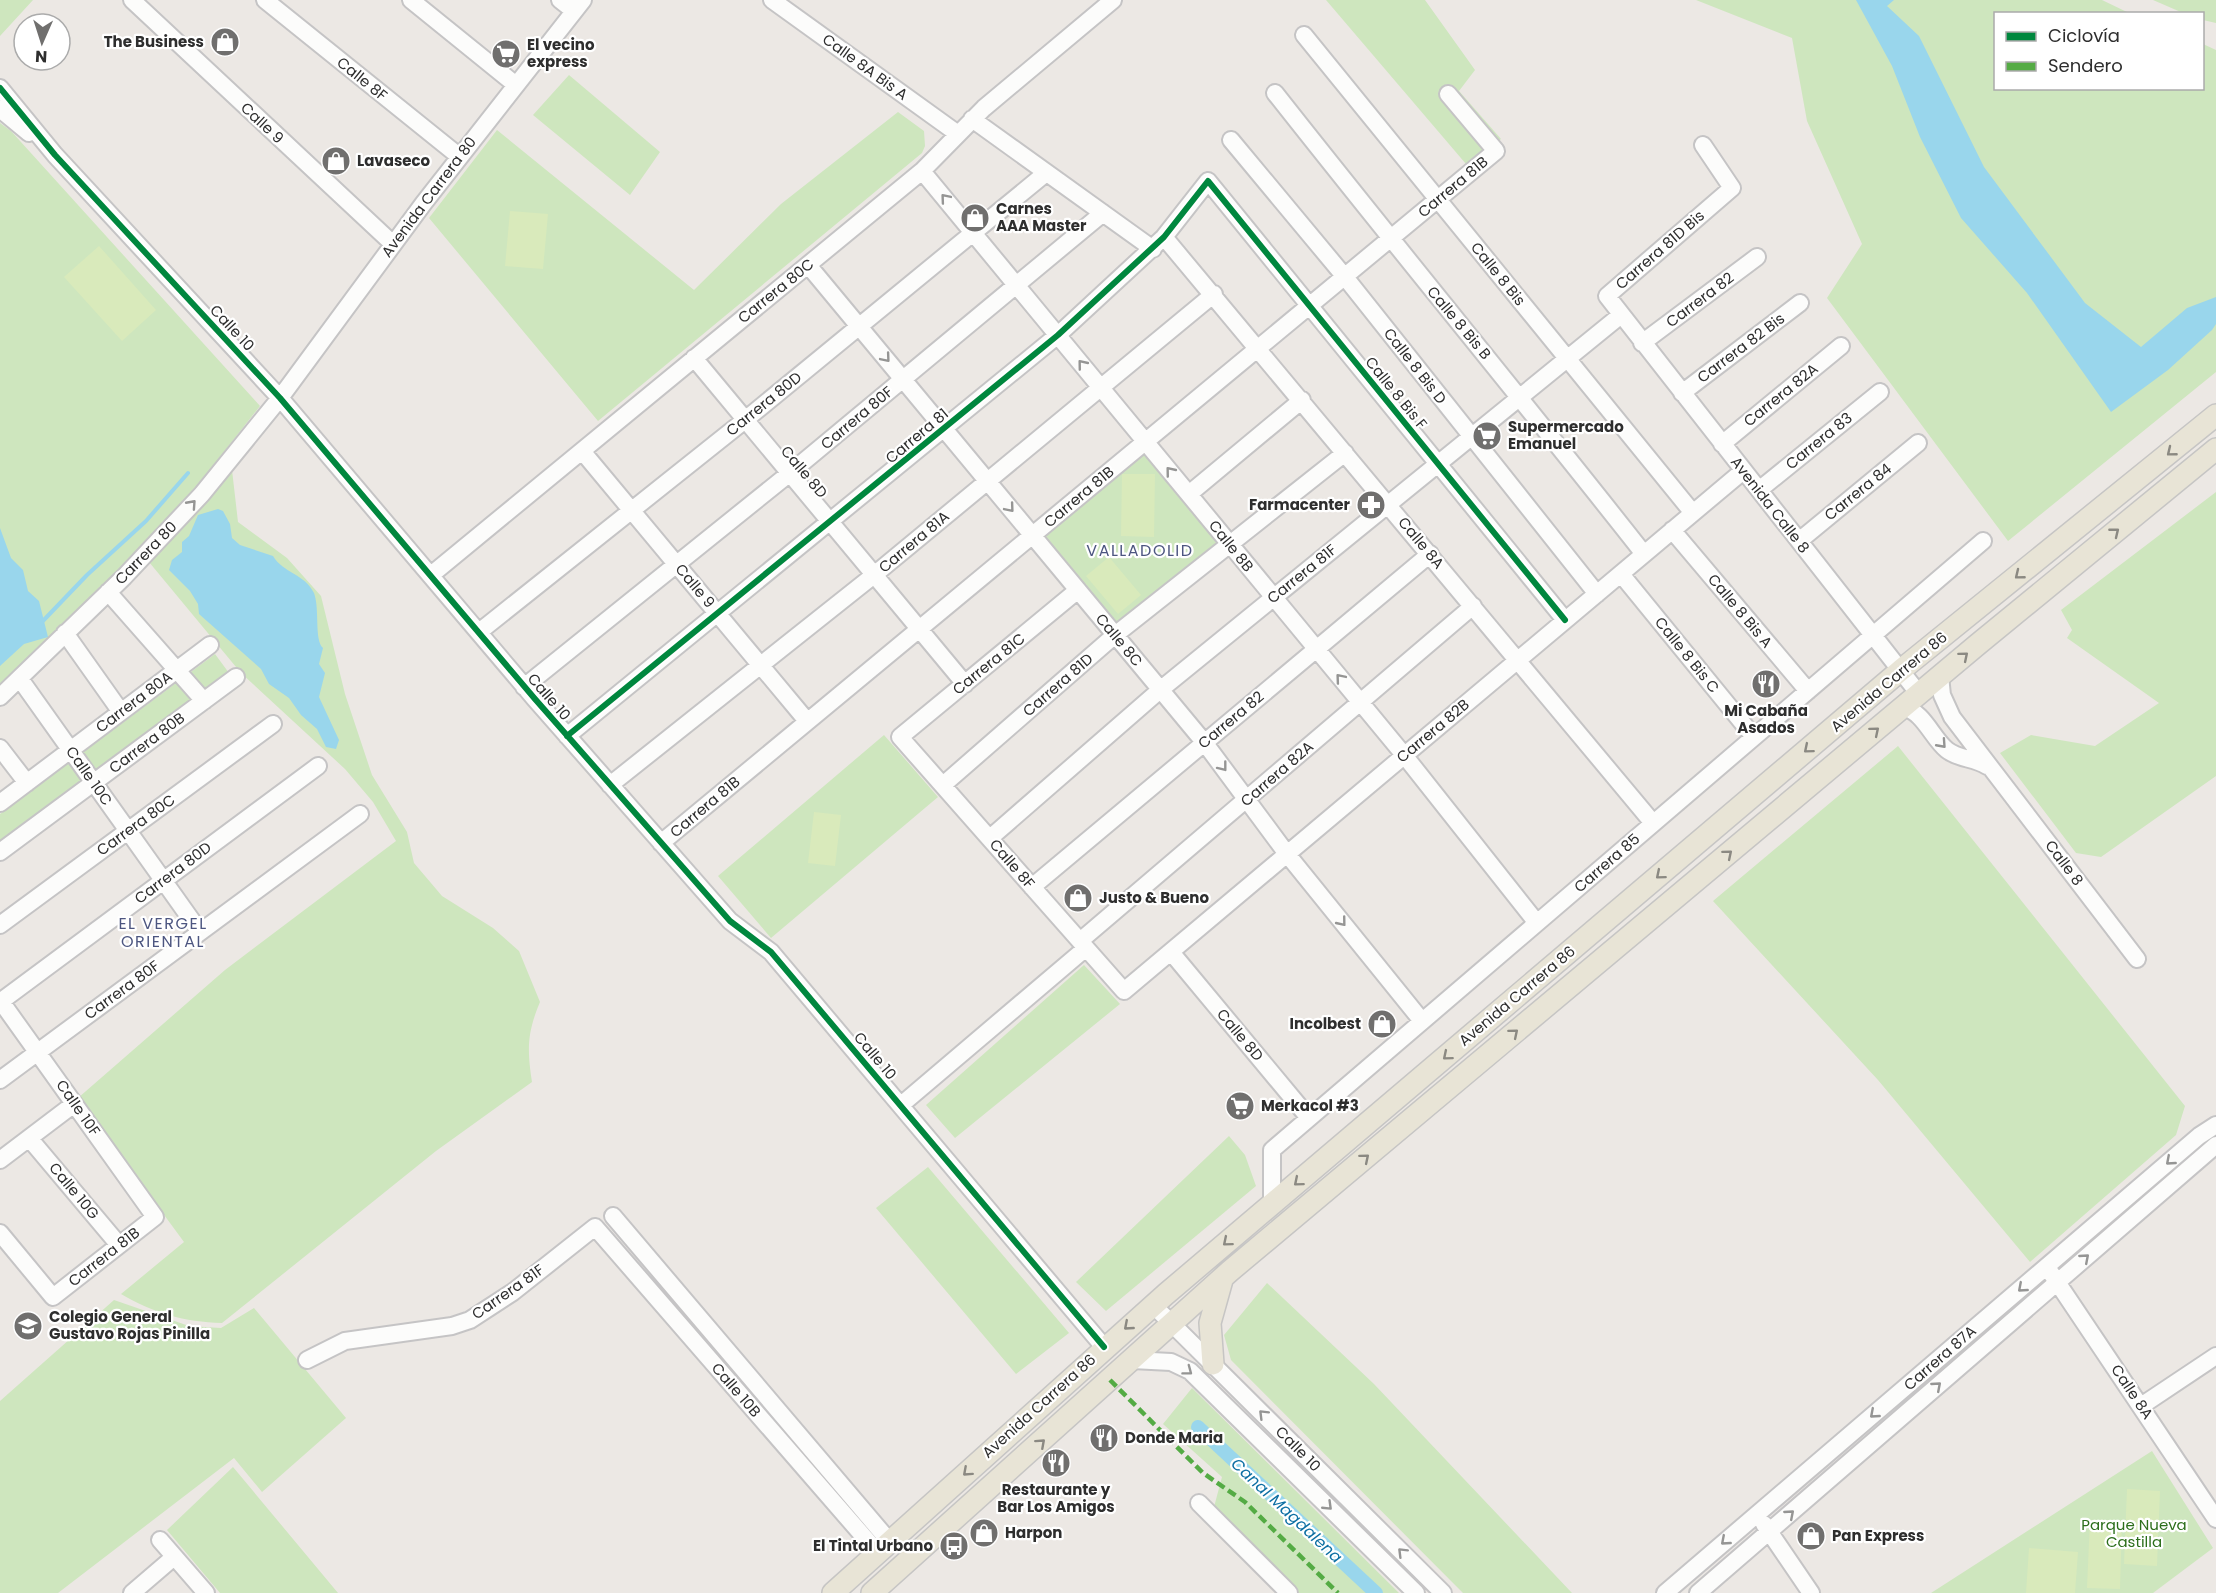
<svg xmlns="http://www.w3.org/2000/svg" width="2216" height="1593" font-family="Poppins,sans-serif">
  <rect width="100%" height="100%" fill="#ece8e4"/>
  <path fill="#cee6be" d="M0,0H33L0,36Z
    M1326,0H1425L1475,70L1459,91L1501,139L1466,164Z
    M1696,0H2102L2129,13L1996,14V88H2202L2203,44L2216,50V372L2008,541L1827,298L1862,244L1807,121L1792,38Z
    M2153,0H2216V23L2203,20L2202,14L2183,13Z
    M569,75L660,152L630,195L533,115Z
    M898,112L924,131L925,146L922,153L598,421L429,218L497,130L694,290L781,204Z
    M0,123L11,131L260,406L187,499L149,543L0,688Z
    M1143,452L1217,543L1115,624L1042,533Z
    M232,470L238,522L287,558L321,596L345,694L372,775L407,832L414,863L442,896L493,928L519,951L540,1002C527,1033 527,1049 532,1082L436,1151L222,1323C184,1322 154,1313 121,1294L184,1242L78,1098L225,970L396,841L373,802L345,769L241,673L149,562Z
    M2216,492V776L2101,857L2076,853L2000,753L2031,735L2095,746L2159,703L2067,638L2072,630L2061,610Z
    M215,654L229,673L0,843V814Z
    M884,735L938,797L771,938L718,876Z
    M1898,746L2185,1106L2176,1135L2030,1262L1878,1080L1713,901Z
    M1084,965L1120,1004L955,1138L926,1105Z
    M1229,1136L1245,1155L1256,1186L1106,1311L1076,1282Z
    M928,1167L1069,1333L1016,1374L876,1208Z
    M1267,1283L1374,1384L1572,1593H1463L1231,1360L1224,1335Z
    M114,1300L189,1326L221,1328L254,1308L346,1418L262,1492L234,1458L58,1593H0V1401Z
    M1192,1388L1399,1593H1299L1214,1507L1222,1477L1163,1424Z
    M2152,1451L2213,1548L2153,1593H1931Z
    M233,1467L338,1593H220L167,1530Z"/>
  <path fill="#d9eabb" d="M510,211L548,214L543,269L505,266Z
    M99,246L156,310L122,341L64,277Z
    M1122,474H1155L1154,537L1121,536Z
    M1109,557L1141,595L1118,614L1086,576Z
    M814,812L841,815L835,866L808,863Z
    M2127,1489L2160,1491L2157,1566L2124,1564Z
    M2090,1520L2122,1521L2120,1589L2087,1588Z
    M2029,1548L2078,1552L2075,1593H2026Z"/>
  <path fill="#99d6ec" d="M1856,0H1894L1887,6L1919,36L1984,167L2085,303L2141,347L2187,308L2216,297V324L2212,330L2168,370L2111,412L2027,293L1961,218L1920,137L1892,66Z
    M218,509L223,511L230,524L232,538L240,545L273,556C283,573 305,574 314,593C320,609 314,640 323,648L319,664L325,673L319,697L339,740L336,749L326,747L317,729L301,715L289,698L269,684L261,669L199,614L198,604L190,591L169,570L172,560L182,552V542L189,536L198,515Z
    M0,528L11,558L23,570L28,591L39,601L48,637L24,644L0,666Z"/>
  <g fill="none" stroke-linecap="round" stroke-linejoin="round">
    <path stroke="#99d6ec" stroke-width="4" d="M40,624L87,575L146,521L188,473"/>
    <path stroke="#99d6ec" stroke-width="14" d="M1198,1427L1376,1593"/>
    <g stroke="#c5c4c5" stroke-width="20">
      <path id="minor" d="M132,0L393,244
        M265,0L460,157
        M411,0L516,85
        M560,0L574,11
        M772,0L958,134
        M1304,35L1693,513
        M0,88L55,155L280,398L535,699L730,921L771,952L1104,1347
        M1275,93C1397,248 1522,399 1644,554
        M0,109L29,133
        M972,119L1153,249
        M1231,140L1345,277L1597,594
        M1703,145L1732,188L1607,296L1919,694
        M922,171L1404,755L1537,923
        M1164,237L1653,823
        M808,265L1204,742L1287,854L1422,1021
        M1642,343L1757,257
        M694,358L965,684
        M1682,393L1800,303
        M1722,444L1841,346
        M582,451L807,721
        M1759,490L1880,392
        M1189,494L1302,400
        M1672,530L1808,691
        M1799,541L1918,443
        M1621,574L1754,737
        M431,575L922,171L984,108L1113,0
        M1078,590L900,737L1124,991L1743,471
        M108,592L204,701
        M479,632L745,420L1046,173
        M65,633L121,712
        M1940,676L1942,695L1952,717L2137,959
        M20,679L200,932
        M524,687L790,473L1103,213
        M0,697L124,577L202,494L280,398L423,204L583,0
        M1903,707C1924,712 1932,738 1947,750C1958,759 1975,758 1987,766
        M567,736L1058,335L1164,237L1208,181L1565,620
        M0,748L27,783
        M610,785L874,575L1214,294
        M943,785L1115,635L1345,453
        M0,803L210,645
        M990,838L1160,690L1621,315
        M661,843L1496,151L1448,94
        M0,852L236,677
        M1032,887L1430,554
        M0,925L273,724
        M1080,941L1473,606
        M1171,952L1309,1118
        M0,1000L155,1217L53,1297L0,1233
        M0,1002L318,766
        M0,1080L360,814
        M901,1105L1086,948
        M29,1138L119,1245
        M0,1160L74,1104
        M1272,1204V1150L1983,541
        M613,1216L890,1542
        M2051,1273L2216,1519
        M1153,1305L1443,1593
        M307,1360L345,1341L452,1326L470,1320L513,1292L595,1227L878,1553
        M1132,1360L1171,1362L1190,1371L1416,1593
        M2141,1406L2216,1356
        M1199,1503L1289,1593
        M1764,1524L1811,1593
        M160,1540L206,1593
        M132,1593L174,1557
        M1665,1593L2199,1136L2216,1125
        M1698,1593L2216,1145"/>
    </g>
    <g stroke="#c6c5c4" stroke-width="24">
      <path id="major" d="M1213,1364L1210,1323L1222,1280
        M833,1593L1166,1294L1901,670L2216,415
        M872,1593L1230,1271L1977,645L2216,449"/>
    </g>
    <use href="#minor" stroke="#fcfcfb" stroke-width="16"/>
    <use href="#major" stroke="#e8e4d6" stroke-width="21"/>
    <path stroke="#54ab44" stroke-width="4.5" stroke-dasharray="9 4.5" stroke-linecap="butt" d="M1110,1380L1203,1473L1245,1502L1338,1593"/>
    <g stroke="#fff" stroke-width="10">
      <path id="cycleway" d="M0,88L55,155L280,398L535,699L730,921L771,952L1104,1347
        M567,736L1058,335L1164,237L1208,181L1565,620"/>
    </g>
    <use href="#cycleway" stroke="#00873e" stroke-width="6"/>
  </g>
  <defs><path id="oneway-chevron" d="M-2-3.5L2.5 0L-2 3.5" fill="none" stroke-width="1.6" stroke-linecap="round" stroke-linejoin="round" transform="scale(1.5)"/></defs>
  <g stroke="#959594">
    <use href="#oneway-chevron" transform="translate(945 198) rotate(-130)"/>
    <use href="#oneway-chevron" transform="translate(886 358) rotate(50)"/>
    <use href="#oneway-chevron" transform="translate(1082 364) rotate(-129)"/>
    <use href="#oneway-chevron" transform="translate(1170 471) rotate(-129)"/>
    <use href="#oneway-chevron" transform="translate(192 504) rotate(-48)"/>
    <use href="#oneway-chevron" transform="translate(1010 508) rotate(50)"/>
    <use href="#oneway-chevron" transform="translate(1340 678) rotate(-130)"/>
    <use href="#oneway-chevron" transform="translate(1942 744) rotate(48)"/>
    <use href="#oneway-chevron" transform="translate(1223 767) rotate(52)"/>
    <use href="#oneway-chevron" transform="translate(1342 922) rotate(51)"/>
    <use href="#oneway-chevron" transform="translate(2170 1161) rotate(139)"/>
    <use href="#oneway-chevron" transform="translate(2085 1258) rotate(-41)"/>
    <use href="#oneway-chevron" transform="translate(2022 1288) rotate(139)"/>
    <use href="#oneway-chevron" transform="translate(1188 1371) rotate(37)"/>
    <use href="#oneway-chevron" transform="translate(1937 1386) rotate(-41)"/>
    <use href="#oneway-chevron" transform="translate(1263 1414) rotate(-135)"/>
    <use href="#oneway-chevron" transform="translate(1874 1414) rotate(139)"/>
    <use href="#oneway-chevron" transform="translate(1328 1506) rotate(44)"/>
    <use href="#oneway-chevron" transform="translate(1790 1514) rotate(-41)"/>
    <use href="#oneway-chevron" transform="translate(1725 1541) rotate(139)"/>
    <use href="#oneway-chevron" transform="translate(1402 1552) rotate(-135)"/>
  </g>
  <g stroke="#8b8982">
    <use href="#oneway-chevron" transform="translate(2171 452) rotate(141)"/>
    <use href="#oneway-chevron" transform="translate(2115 532) rotate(-39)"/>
    <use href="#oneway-chevron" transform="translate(2019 575) rotate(141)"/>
    <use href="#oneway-chevron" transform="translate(1964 656) rotate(-40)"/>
    <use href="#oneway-chevron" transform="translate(1875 731) rotate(-40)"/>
    <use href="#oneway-chevron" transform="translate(1808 749) rotate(140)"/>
    <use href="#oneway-chevron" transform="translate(1728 854) rotate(-40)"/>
    <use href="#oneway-chevron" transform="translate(1660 875) rotate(140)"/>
    <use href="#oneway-chevron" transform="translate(1514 1033) rotate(-40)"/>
    <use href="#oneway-chevron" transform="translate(1447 1056) rotate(140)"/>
    <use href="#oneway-chevron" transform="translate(1365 1158) rotate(-40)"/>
    <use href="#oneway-chevron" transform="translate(1298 1182) rotate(140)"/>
    <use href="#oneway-chevron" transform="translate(1227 1242) rotate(140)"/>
    <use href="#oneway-chevron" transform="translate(1128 1326) rotate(139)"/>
    <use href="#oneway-chevron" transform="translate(1041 1443) rotate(-42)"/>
    <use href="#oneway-chevron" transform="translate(967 1472) rotate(138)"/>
  </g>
  <defs>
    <g id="shop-disc" transform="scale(1.5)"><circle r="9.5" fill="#706f6e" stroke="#fff"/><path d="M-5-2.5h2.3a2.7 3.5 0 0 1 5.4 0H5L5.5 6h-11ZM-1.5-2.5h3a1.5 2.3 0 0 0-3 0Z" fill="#fff"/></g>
    <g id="supermarket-disc" transform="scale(1.5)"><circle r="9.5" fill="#706f6e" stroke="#fff"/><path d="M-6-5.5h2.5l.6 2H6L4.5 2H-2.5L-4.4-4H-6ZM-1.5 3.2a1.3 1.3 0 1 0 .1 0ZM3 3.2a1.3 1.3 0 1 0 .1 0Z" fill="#fff"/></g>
    <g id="pharmacy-disc" transform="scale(1.5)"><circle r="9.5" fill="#706f6e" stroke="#fff"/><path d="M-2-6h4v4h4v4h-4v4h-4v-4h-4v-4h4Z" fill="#fff"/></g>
    <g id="restaurant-disc" transform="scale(1.5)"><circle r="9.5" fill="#706f6e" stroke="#fff"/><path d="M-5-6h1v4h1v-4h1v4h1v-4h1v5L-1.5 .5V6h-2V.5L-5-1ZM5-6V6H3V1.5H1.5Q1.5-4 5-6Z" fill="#fff"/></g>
    <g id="school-disc" transform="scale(1.5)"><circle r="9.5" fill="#706f6e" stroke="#fff"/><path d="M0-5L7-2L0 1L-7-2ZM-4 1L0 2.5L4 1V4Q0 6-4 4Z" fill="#fff"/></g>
    <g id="bus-disc" transform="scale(1.5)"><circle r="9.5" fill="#706f6e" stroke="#fff"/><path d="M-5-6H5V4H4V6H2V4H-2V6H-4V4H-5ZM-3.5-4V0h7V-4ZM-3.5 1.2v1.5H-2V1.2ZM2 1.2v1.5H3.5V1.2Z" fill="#fff"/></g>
  </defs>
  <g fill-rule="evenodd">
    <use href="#shop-disc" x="225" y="42"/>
    <use href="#supermarket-disc" x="506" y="54"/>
    <use href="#shop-disc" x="336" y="161"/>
    <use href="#shop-disc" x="975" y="218"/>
    <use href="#supermarket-disc" x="1487" y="436"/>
    <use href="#pharmacy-disc" x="1371" y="505"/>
    <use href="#restaurant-disc" x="1766" y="684"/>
    <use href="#shop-disc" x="1078" y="898"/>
    <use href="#shop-disc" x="1382" y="1024"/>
    <use href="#supermarket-disc" x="1240" y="1106"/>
    <use href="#school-disc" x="28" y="1326"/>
    <use href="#restaurant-disc" x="1104" y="1438"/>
    <use href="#restaurant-disc" x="1056" y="1463"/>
    <use href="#shop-disc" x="984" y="1533"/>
    <use href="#shop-disc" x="1811" y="1536"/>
    <use href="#bus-disc" x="954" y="1546"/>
  </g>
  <g text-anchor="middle" stroke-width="4.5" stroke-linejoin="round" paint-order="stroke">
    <g font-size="15" font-weight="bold" fill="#2e2e2e" stroke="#fff" text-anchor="start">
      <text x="204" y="47" text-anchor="end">The Business</text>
      <text x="527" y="50">El vecino<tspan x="527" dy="17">express</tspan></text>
      <text x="357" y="166">Lavaseco</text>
      <text x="996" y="214">Carnes<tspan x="996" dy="17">AAA Master</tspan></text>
      <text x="1508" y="432">Supermercado<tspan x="1508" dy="17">Emanuel</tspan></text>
      <text x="1350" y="510" text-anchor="end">Farmacenter</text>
      <text x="1766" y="716" text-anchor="middle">Mi Cabaña<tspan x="1766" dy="17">Asados</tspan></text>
      <text x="1099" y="903">Justo &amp; Bueno</text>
      <text x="1361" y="1029" text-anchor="end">Incolbest</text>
      <text x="1261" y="1111">Merkacol #3</text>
      <text x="49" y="1322">Colegio General<tspan x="49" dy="17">Gustavo Rojas Pinilla</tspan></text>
      <text x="1125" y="1443">Donde Maria</text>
      <text x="1056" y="1495" text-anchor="middle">Restaurante y<tspan x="1056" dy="17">Bar Los Amigos</tspan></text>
      <text x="1005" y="1538">Harpon</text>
      <text x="1832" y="1541">Pan Express</text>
      <text x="933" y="1551" text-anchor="end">El Tintal Urbano</text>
    </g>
    <g font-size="15" fill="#2e2e2e" stroke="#fff">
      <text transform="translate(865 67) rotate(36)" y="5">Calle 8A Bis A</text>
      <text transform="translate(362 79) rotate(39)" y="5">Calle 8F</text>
      <text transform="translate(262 123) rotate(43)" y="5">Calle 9</text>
      <text transform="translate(1453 187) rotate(-40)" y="5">Carrera 81B</text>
      <text transform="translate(429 197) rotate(-53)" y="5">Avenida Carrera 80</text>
      <text transform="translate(1660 250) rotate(-41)" y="5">Carrera 81D Bis</text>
      <text transform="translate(1498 274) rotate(51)" y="5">Calle 8 Bis</text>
      <text transform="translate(776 291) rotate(-39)" y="5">Carrera 80C</text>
      <text transform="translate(1700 300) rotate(-37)" y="5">Carrera 82</text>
      <text transform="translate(1459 323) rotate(50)" y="5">Calle 8 Bis B</text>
      <text transform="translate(232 328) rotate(47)" y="5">Calle 10</text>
      <text transform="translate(1741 348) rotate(-37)" y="5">Carrera 82 Bis</text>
      <text transform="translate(1415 366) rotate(52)" y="5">Calle 8 Bis D</text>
      <text transform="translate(1396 393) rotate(51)" y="5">Calle 8 Bis F</text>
      <text transform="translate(1781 395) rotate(-39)" y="5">Carrera 82A</text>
      <text transform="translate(764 404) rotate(-39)" y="5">Carrera 80D</text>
      <text transform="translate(857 418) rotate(-40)" y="5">Carrera 80F</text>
      <text transform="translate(917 436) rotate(-40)" y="5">Carrera 81</text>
      <text transform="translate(1819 441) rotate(-39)" y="5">Carrera 83</text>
      <text transform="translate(804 472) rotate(50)" y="5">Calle 8D</text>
      <text transform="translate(1858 492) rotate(-39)" y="5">Carrera 84</text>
      <text transform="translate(1079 497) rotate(-40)" y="5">Carrera 81B</text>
      <text transform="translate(1770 505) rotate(52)" y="5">Avenida Calle 8</text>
      <text transform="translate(914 542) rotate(-40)" y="5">Carrera 81A</text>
      <text transform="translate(1421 543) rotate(50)" y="5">Calle 8A</text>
      <text transform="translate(1231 546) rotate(51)" y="5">Calle 8B</text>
      <text transform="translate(146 553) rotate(-46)" y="5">Carrera 80</text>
      <text transform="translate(1302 574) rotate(-39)" y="5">Carrera 81F</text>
      <text transform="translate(695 586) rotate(50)" y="5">Calle 9</text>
      <text transform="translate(1740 611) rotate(50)" y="5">Calle 8 Bis A</text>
      <text transform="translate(1119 640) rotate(50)" y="5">Calle 8C</text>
      <text transform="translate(1687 655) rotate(51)" y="5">Calle 8 Bis C</text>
      <text transform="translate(989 664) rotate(-39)" y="5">Carrera 81C</text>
      <text transform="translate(1889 682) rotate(-40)" y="5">Avenida Carrera 86</text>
      <text transform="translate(1058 685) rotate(-41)" y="5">Carrera 81D</text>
      <text transform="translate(549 697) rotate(49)" y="5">Calle 10</text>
      <text transform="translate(134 702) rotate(-37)" y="5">Carrera 80A</text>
      <text transform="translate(1231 720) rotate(-40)" y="5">Carrera 82</text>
      <text transform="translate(1433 731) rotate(-40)" y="5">Carrera 82B</text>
      <text transform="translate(147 743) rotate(-37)" y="5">Carrera 80B</text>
      <text transform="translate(1277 774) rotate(-41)" y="5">Carrera 82A</text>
      <text transform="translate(89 776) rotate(55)" y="5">Calle 10C</text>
      <text transform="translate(705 807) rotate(-40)" y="5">Carrera 81B</text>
      <text transform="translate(136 825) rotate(-36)" y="5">Carrera 80C</text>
      <text transform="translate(1607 863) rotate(-41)" y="5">Carrera 85</text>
      <text transform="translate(2064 863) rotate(53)" y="5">Calle 8</text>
      <text transform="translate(1012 864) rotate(49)" y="5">Calle 8F</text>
      <text transform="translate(173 873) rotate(-37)" y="5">Carrera 80D</text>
      <text transform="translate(122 990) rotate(-36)" y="5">Carrera 80F</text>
      <text transform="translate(1517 996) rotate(-40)" y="5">Avenida Carrera 86</text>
      <text transform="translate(1240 1035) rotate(50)" y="5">Calle 8D</text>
      <text transform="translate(875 1056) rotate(50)" y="5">Calle 10</text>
      <text transform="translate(78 1108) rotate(55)" y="5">Calle 10F</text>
      <text transform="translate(74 1191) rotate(50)" y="5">Calle 10G</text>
      <text transform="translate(104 1257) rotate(-38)" y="5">Carrera 81B</text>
      <text transform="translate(508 1292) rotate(-35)" y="5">Carrera 81F</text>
      <text transform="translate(1940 1358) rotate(-41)" y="5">Carrera 87A</text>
      <text transform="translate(736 1390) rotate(49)" y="5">Calle 10B</text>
      <text transform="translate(2132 1392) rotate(56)" y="5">Calle 8A</text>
      <text transform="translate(1039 1406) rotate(-42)" y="5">Avenida Carrera 86</text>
      <text transform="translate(1298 1449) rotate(45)" y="5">Calle 10</text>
    </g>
    <g font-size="15" fill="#2c6e1b" stroke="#fff">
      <text x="2134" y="1530">Parque Nueva<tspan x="2134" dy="17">Castilla</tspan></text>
    </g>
    <g font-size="16" letter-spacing="1.5" fill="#4d5680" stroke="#fff">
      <text x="1140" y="556">VALLADOLID</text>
      <text x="163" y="929">EL VERGEL<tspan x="163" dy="18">ORIENTAL</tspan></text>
    </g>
    <g font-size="16" font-style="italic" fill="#0d6fa3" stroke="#fff">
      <text transform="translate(1287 1510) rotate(43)" y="6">Canal Magdalena</text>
    </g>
  </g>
  <rect x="1994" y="12" width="210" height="78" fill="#ffffff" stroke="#ababab" stroke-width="1.5"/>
  <rect x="2006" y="32" width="30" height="9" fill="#00873e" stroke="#ababab" stroke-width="1.5"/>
  <text x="2048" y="42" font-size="18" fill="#2e2e2e">Ciclovía</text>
  <rect x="2006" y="62" width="30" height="9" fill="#54ab44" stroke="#ababab" stroke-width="1.5"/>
  <text x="2048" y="72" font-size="18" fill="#2e2e2e">Sendero</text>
  <g transform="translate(42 42) rotate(183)"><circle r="28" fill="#ffffff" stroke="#ababab" stroke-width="1.5"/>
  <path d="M0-4.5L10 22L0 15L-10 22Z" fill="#706f6e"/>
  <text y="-9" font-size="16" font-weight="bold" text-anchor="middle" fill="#2e2e2e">N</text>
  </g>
</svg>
